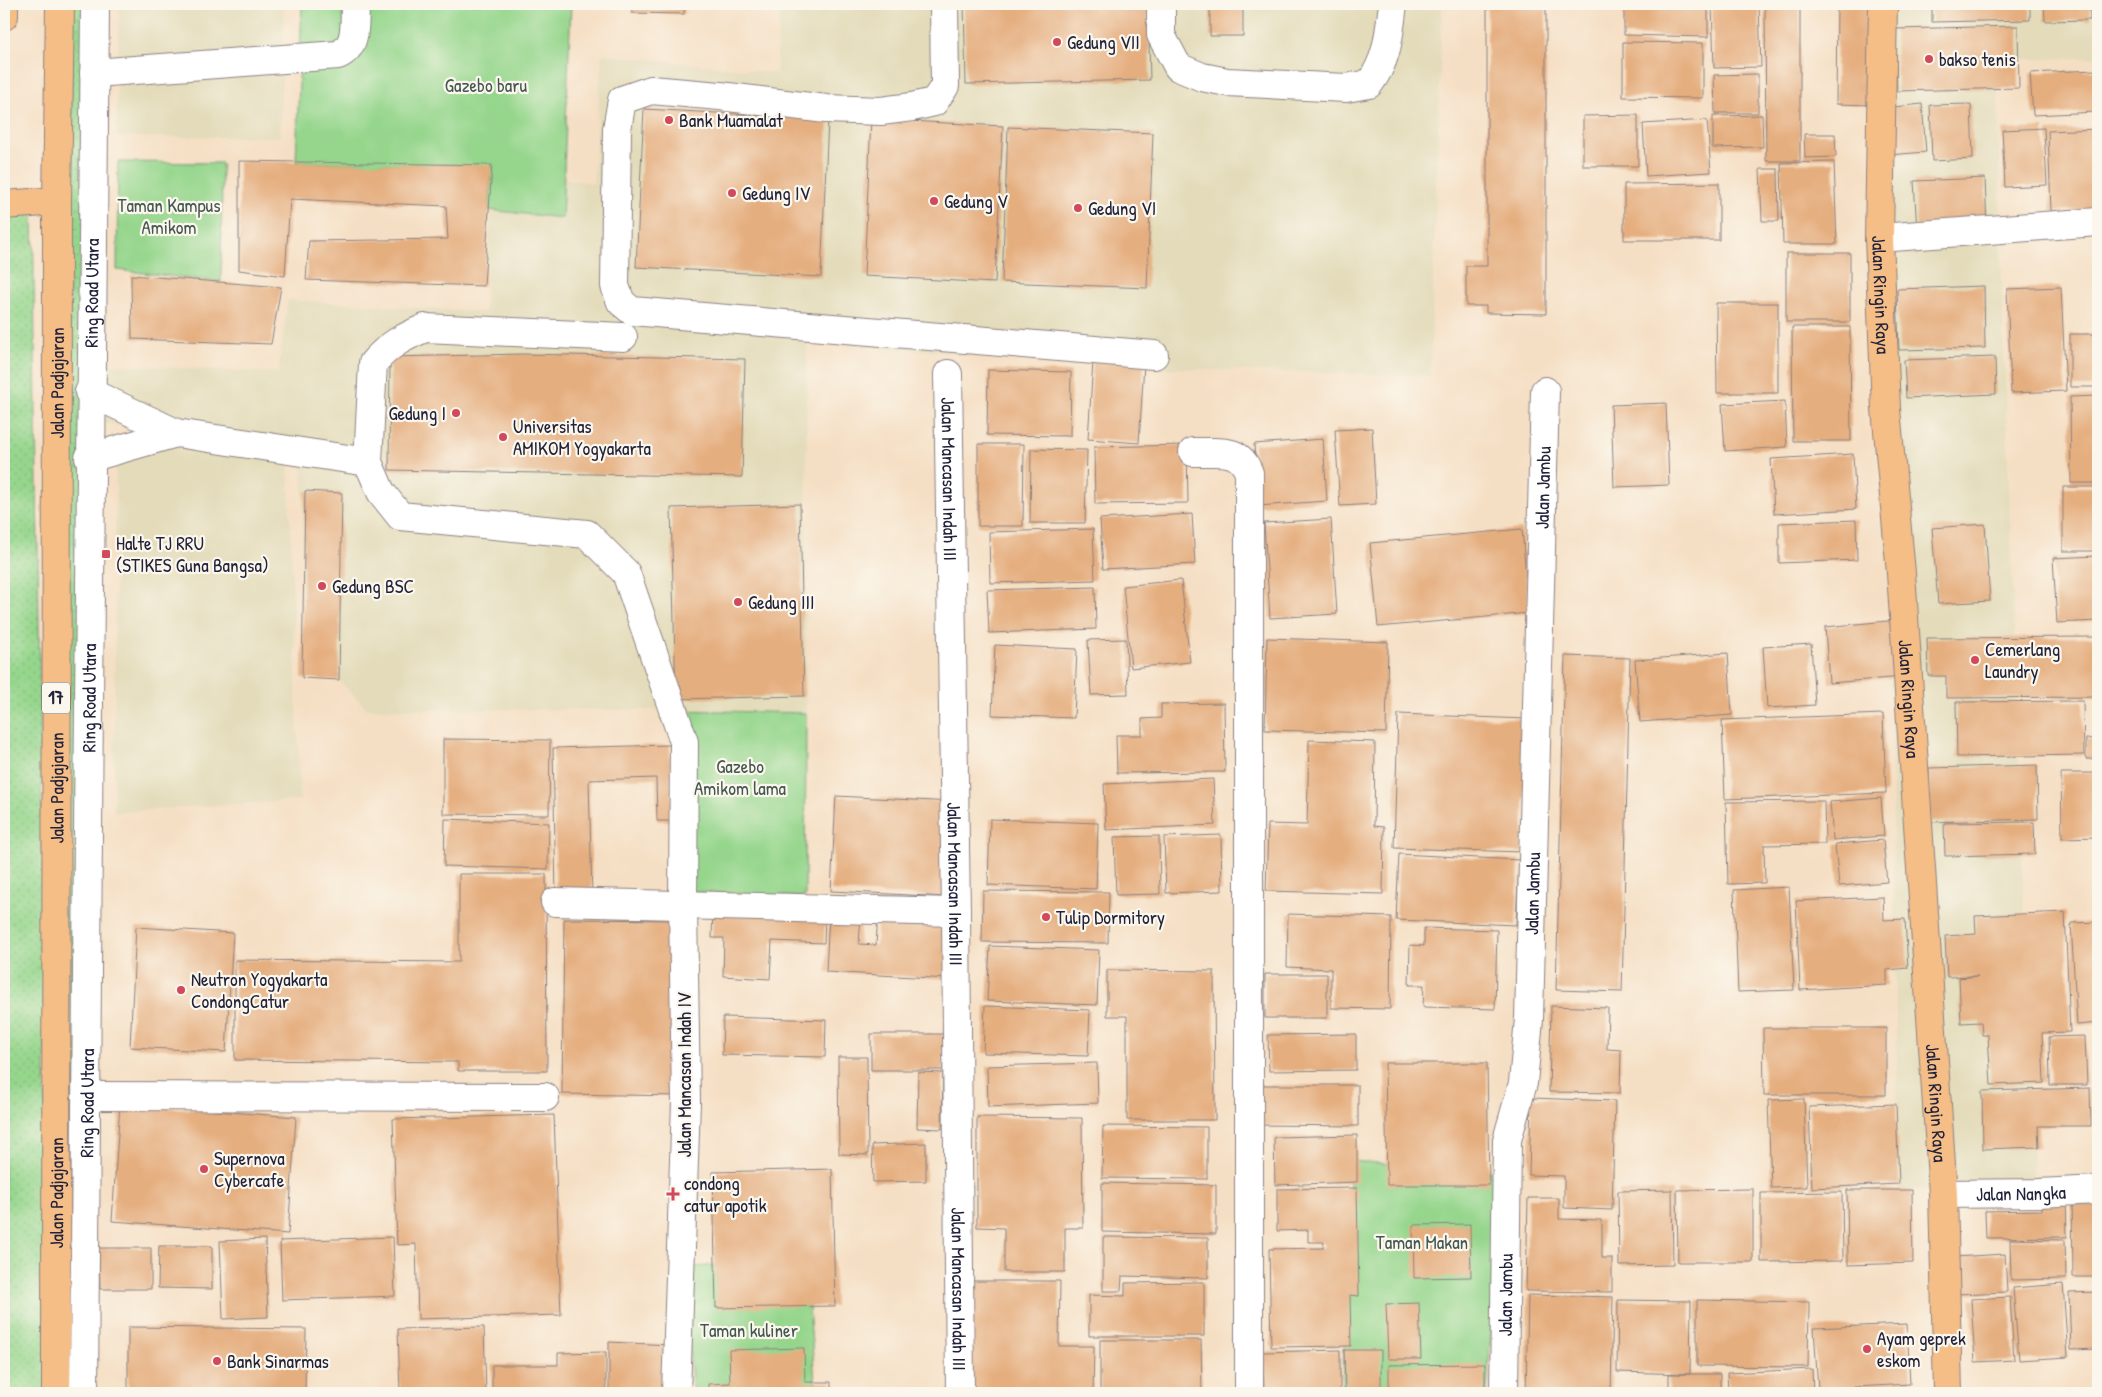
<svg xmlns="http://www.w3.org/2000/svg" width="2102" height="1397" font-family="'Patrick Hand',sans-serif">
  <defs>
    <pattern id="grass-dots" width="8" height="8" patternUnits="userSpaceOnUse" patternTransform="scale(1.25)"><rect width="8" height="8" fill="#95d68c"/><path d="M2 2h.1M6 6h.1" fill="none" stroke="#80b77a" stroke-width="1.8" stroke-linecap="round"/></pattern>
  </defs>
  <rect width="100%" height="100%" fill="#fbf7ec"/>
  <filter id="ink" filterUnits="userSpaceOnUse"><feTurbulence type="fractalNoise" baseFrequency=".02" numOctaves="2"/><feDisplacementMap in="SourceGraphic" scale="10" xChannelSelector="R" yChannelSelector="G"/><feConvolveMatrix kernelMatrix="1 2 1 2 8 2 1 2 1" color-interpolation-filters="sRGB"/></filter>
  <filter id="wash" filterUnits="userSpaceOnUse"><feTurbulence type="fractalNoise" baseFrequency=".0096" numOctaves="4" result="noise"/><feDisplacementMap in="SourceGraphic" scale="20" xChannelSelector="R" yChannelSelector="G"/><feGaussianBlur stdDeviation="1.12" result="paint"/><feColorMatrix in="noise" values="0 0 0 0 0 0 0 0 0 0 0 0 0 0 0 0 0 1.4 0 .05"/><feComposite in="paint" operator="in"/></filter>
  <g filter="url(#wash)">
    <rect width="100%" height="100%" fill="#f5dfc4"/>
    <path fill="#e3dbba" d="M119,4H284L280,137H116Z
      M780,4H1442L1430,376L1156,368L807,342L805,897L673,710L367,709L339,680L302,678L303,451L96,422L99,364L278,373L288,300L484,312L494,168L593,183L602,54L776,73Z
      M1879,4H2098V58L1997,60L2003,325L2034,1189L1899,1190Z
      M116,444L288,455L300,800L114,812Z"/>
    <path fill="url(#grass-dots)" stroke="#5c7c64" d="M72,4H98L86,1393H59Z
      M33,205L50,1393H4V206Z"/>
    <path fill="#95d68c" stroke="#5c7c64" d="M302,4H571L562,218L489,210L492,166L296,162Z
      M118,162L222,163L221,282L117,270Z
      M673,710L806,713L805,897L679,891Z
      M1351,1161L1501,1172L1487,1393H1342Z
      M805,1258L816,1393H693L682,1268Z"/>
    <g id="blocks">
      <path fill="#e5ae7f" d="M632,4H685L684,14L632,13Z
        M964,4H1148L1150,80L966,84Z
        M1210,4H1243V36H1210Z
        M1487,4H1546V314L1486,313V306H1466V266H1487Z
        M1624,4H1708V37L1624,35Z
        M1712,4H1759L1761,67L1714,68Z
        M1765,4H1800V161H1766Z
        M1837,4H1871L1870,105L1836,104Z
        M1932,4H2030V20L1932,22Z
        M2044,4H2090V20L2045,21Z
        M2018,26L2019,88L1897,91L1895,29Z
        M1623,42L1703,43V98L1623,97Z
        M2095,70L2097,112L2033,115L2030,73Z
        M1758,74V113H1715L1714,75Z
        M1922,104L1926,152L1888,155L1884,108Z
        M1971,104L1973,159L1932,161L1930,105Z
        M644,109L828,119L821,277L636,267Z
        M1638,115V166H1583V116Z
        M1762,115L1763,147L1713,148V116Z
        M871,119L1003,126L995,283L864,276Z
        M1707,120L1711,172L1646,176L1643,124Z
        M1008,127L1153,133L1147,288L1002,282Z
        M2044,128L2047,185L2005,187L2002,130Z
        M2098,129V209L2051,211L2048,131Z
        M1804,134H1835L1836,157L1805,158Z
        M239,161L492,165L484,286L306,280L309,241L448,239L446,206L290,199L285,276L239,270Z
        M1834,162L1837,244H1783L1781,163Z
        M1760,169H1778L1779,221H1762Z
        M1985,178L1987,228L1917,231L1914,181Z
        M1719,183V240H1624V184Z
        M1786,253H1850V322H1786Z
        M131,275L281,287L271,344L132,339Z
        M1984,286L1985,348L1899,350L1897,289Z
        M2061,287L2066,391L2011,393L2007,289Z
        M1716,303H1778V393H1717Z
        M1792,327H1850L1851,441H1793Z
        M2070,334H2098V387H2070Z
        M524,354L745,359L742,477L389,470L390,357Z
        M1995,357L1996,394L1906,398L1904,360Z
        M1093,361L1144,364L1139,443L1088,439Z
        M988,370L1071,372L1070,436L987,435Z
        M2098,396V483H2071L2070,397Z
        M1785,401L1787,447L1725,451L1722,404Z
        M1666,403L1669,485L1614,487L1611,405Z
        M1372,428L1376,504L1340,506L1335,430Z
        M1323,439L1327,501L1258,506L1254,444Z
        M978,444H1024L1023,526H978Z
        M1187,445L1188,503L1095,504L1094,447Z
        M1031,449L1087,450L1085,523H1030Z
        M1853,454L1856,509L1774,514L1771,459Z
        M2063,487H2098V551H2063Z
        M305,491L342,493L339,680L302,678Z
        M800,504L804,696L676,699L671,508Z
        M1192,514L1195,564L1103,569L1100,519Z
        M1331,519L1337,614L1270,618L1264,523Z
        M1856,520L1857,560L1779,563V523Z
        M1985,524L1990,601L1938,604L1932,528Z
        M1093,529L1095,580L990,583L989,532Z
        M1522,529L1529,613L1378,627L1370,543Z
        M2098,556V621L2057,623L2053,558Z
        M1181,580L1190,662L1131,668L1123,586Z
        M1095,587L1096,629L989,633L987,590Z
        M1898,620L1903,677L1829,683L1825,627Z
        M2098,637V697L1946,698V676H1928L1927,638Z
        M1267,638L1388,642L1386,733L1265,730Z
        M1126,639L1128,694L1091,695L1088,640Z
        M1811,644L1815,705L1767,708L1763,647Z
        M995,645L1077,649L1074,718L992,715Z
        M1728,653L1732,715L1640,722L1635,660Z
        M1565,656L1630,658L1622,992L1556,990Z
        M2083,701L2084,755L1957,757L1956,702Z
        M1224,703L1225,772L1117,773L1116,735H1142V719L1161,718V704Z
        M1398,714L1526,719L1523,852L1394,848Z
        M1883,714L1886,793L1725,799L1722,720Z
        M2098,738V759H2086V739Z
        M443,739L550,740L549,815L443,814Z
        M1309,740L1375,742L1374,826L1384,827L1383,894L1266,891L1268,824L1307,825Z
        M670,745L672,821H657L656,778L589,780L592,896H556L553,748Z
        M2037,765L2038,819L1930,822L1929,768Z
        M2061,773H2098V837L2062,838Z
        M1213,779L1215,825L1106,830L1104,784Z
        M836,796L953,802L948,897L831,891Z
        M1881,798L1884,836L1833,840L1830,802Z
        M1824,801L1825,844L1764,845L1765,883L1728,884L1726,802Z
        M445,819L549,823L548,869L444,866Z
        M990,819L1098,823L1096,889L988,885Z
        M2034,822L2035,854L1945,856L1944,823Z
        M1221,835L1222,891L1166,893L1164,837Z
        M1159,836L1160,894L1116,895L1114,837Z
        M1883,840L1887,882L1839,886L1835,844Z
        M1399,854L1519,860L1516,925L1396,920Z
        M459,874H546L547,1071H458V1062L235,1060V960L459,962Z
        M1789,887L1794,990L1738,992L1734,890Z
        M983,891L1109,892L1108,943L982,942Z
        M1883,897L1884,920L1905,919L1908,968L1887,970V985L1800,990L1796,901Z
        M713,909L825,915L824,943L772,941L770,979L723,976L724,938H712Z
        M2065,912L2070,1032L2042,1033L2044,1083L1991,1085L1988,1035H1982L1981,1022L1961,1023L1959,978L1978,976L1947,977L1945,936L1976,934L1975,916Z
        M829,914L861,916L859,944L876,945L878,915L952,919L949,979L826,972Z
        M1288,914L1391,917L1390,1009L1331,1008V969L1287,967Z
        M564,919L682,920L681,1096L562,1094Z
        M2098,922V1023L2077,1025L2071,923Z
        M136,927L233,933L226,1052L130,1047Z
        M1424,928L1497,930L1495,1009L1423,1007L1424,985H1409L1410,945L1424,946Z
        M990,946L1099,950L1097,1005L987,1001Z
        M1107,970L1214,971L1215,1120H1127V1016H1107Z
        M1265,974H1327V1018H1265Z
        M985,1006L1090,1010L1088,1056L983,1053Z
        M1551,1006L1608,1008L1607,1049L1621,1050L1620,1093L1549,1092Z
        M723,1017L826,1020L825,1057L722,1055Z
        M1763,1028H1886V1095H1764Z
        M871,1034H943V1070H871Z
        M1356,1034V1070L1269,1071L1268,1035Z
        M2085,1036L2087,1085H2050L2049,1037Z
        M838,1057H867L868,1155L839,1154Z
        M1097,1063L1098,1103L988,1107L987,1066Z
        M1385,1063H1487L1489,1185H1387Z
        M918,1072L943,1073L942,1129L917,1128Z
        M1258,1085H1358V1126L1257,1125Z
        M2090,1088L2091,1126H2038L2039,1147L1983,1149L1982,1091Z
        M1531,1098L1615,1101L1612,1210L1564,1208V1176L1529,1175Z
        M1804,1099L1807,1187L1771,1188L1768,1100Z
        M120,1104L296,1117L288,1234L112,1221Z
        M1896,1104L1899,1184L1812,1188L1809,1107Z
        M554,1115L561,1315L418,1319L416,1244L397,1245L393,1119Z
        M977,1117L1082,1118L1083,1228H1065V1272H1004V1228L977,1227Z
        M1103,1126L1207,1127V1179L1102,1178Z
        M1357,1135V1182L1275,1185L1274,1137Z
        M926,1143V1181L873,1182L872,1145Z
        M832,1169L835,1306L716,1308L713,1172Z
        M1102,1183L1216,1185V1234L1102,1232Z
        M1357,1188L1359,1296L1350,1295L1351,1346L1271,1347L1269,1249L1323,1248L1324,1242H1308V1230L1277,1231V1189Z
        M1753,1189V1262H1678L1677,1190Z
        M1672,1190L1673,1265L1619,1266L1618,1191Z
        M1847,1190H1912L1913,1263L1848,1265Z
        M1842,1192L1843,1261L1761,1262V1193Z
        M2066,1197L2067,1237L1986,1238L1985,1211L2042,1210V1198Z
        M2072,1197H2098V1277H2073Z
        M1528,1198H1559V1219L1602,1220V1258H1612V1292L1526,1291Z
        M1470,1224L1471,1277L1414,1278L1413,1225Z
        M393,1237L395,1296L282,1300L280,1241Z
        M1103,1237L1208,1238V1278L1122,1276L1121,1291H1103Z
        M265,1239L268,1317L223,1319L220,1241Z
        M2010,1239L2065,1240L2066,1279L2011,1280Z
        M159,1246H212V1289L158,1288Z
        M99,1248H151V1289H100Z
        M2005,1254L2007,1292L1956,1294L1954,1257Z
        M972,1281H1060L1059,1346H1094L1093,1393H972Z
        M1204,1282V1336H1089V1295L1125,1296V1283Z
        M2063,1284L2068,1357L2019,1360L2013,1288Z
        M2098,1292V1349L2071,1350L2069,1293Z
        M1528,1295L1613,1297L1611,1393H1526Z
        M2010,1297L2014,1360L1975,1362L1971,1299Z
        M1618,1300L1691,1301L1690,1374L1617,1372Z
        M1697,1300L1809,1302L1808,1367L1697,1366Z
        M1419,1303L1421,1359H1388L1386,1304Z
        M1907,1324L1910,1384L1818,1389L1814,1328Z
        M128,1327L306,1329L305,1393H128Z
        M484,1327L486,1393H400L398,1329Z
        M1100,1340H1201L1202,1393H1100Z
        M609,1342L670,1345V1393H609Z
        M804,1348L805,1382H831V1393H708V1384L730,1383L729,1350Z
        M1340,1350V1393H1264L1263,1352Z
        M1344,1350H1381V1393H1345Z
        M606,1352V1393H492V1365H558V1353Z
        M1485,1364V1393H1389V1365Z
        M1812,1369L1813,1393H1728L1727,1373Z
        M1669,1374H1720V1393H1669Z"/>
    </g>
  </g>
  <g filter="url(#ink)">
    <use href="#blocks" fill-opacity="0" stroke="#8c8080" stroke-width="1"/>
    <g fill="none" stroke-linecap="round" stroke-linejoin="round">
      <g stroke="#8c8080" stroke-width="30">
        <g id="minor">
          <path d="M944,4L945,86L934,102L912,107L881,111L826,109L720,96L651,90L622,100L617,129L615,286L621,302L632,311L1154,355"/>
          <path d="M1161,4V35L1178,67L1202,77L1227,82L1346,88L1369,84C1388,60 1389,34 1393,4"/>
          <path d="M94,73L338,55C358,46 354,24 355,4"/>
          <path d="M1879,238L2098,222"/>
          <path d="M623,337L425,328C402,338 390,344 373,363L368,462L381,492L400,516L587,534L626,573L684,742L683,905L686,1102L676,1393"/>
          <path id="s1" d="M948,374L956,912L960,1393"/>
          <path d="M89,392L176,433L368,462"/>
          <path d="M1193,452C1218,453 1239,446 1249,473V1393"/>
          <path d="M89,458L176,433"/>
          <path d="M555,902L956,912"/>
          <path d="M88,1096L545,1097"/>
          <path id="s2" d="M1943,1194L2039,1193L2098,1190"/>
          <path id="s3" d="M84,1393C90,930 87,467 95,4"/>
          <path id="s4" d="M1504,1393L1507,1140L1523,1083L1529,1019L1545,391"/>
        </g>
      </g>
      <g stroke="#8c8080" stroke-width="30">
        <g id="major">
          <path id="s5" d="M1883,4L1879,238L1886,409L1901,573L1943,1194L1948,1393"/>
        </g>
      </g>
      <g stroke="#8c8080" stroke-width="30">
        <g id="highway">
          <path d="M4,16V4"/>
          <path d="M4,205L57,201"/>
          <path id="s6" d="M56,1393L57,201L60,4"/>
        </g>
      </g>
      <use href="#minor" stroke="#fff" stroke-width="28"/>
      <use href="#major" stroke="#f6be87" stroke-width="28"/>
      <use href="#highway" stroke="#f6be87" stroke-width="28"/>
    </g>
  </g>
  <g fill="#d1495b" stroke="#fbf7ec" stroke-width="2">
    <circle cx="1057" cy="42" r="5"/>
    <circle cx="1929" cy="59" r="5"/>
    <circle cx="669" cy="120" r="5"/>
    <circle cx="732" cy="193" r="5"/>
    <circle cx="934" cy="201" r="5"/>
    <circle cx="1078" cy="208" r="5"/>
    <circle cx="456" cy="413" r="5"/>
    <circle cx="503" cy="437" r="5"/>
    <rect x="101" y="549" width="10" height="10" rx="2.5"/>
    <circle cx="322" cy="586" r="5"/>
    <circle cx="738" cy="602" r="5"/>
    <circle cx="1975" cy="660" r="5"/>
    <circle cx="1046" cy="917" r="5"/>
    <circle cx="181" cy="990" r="5"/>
    <circle cx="204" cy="1169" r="5"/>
    <path d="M670.5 1186.5h5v5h5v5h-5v5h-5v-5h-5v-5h5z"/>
    <circle cx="1867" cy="1349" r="5"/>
    <circle cx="217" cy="1361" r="5"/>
  </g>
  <g text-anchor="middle" stroke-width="4.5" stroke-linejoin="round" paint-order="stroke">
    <rect fill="#fbf7ec" stroke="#636270" stroke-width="1" x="42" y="682.5" width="28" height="31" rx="4"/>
    <g font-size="18" font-weight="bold" fill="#22223b">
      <text x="56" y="704">17</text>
    </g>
    <g font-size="19" fill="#22223b" stroke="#fbf7ec" text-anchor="start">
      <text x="1067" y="49">Gedung VII</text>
      <text x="1939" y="66">bakso tenis</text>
      <text x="679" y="127">Bank Muamalat</text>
      <text x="742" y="200">Gedung IV</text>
      <text x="944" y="208">Gedung V</text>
      <text x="1088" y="215">Gedung VI</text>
      <text x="446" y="420" text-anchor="end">Gedung I</text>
      <text x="513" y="433">Universitas<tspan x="513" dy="22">AMIKOM Yogyakarta</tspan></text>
      <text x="116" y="550">Halte TJ RRU<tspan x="116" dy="22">(STIKES Guna Bangsa)</tspan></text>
      <text x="332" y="593">Gedung BSC</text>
      <text x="748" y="609">Gedung III</text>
      <text x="1985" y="656">Cemerlang<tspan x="1985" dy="22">Laundry</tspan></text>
      <text x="1056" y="924">Tulip Dormitory</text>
      <text x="191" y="986">Neutron Yogyakarta<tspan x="191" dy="22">CondongCatur</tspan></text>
      <text x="214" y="1165">Supernova<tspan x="214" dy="22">Cybercafe</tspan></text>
      <text x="684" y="1190">condong<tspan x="684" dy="22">catur apotik</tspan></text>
      <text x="1877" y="1345">Ayam geprek<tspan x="1877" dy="22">eskom</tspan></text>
      <text x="227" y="1368">Bank Sinarmas</text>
    </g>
    <g font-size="19" fill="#445853" stroke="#fbf7ec">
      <text x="486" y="92">Gazebo baru</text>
      <text x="169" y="212">Taman Kampus<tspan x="169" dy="22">Amikom</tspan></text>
      <text x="740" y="773">Gazebo<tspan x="740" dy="22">Amikom lama</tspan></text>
      <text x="1422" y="1249">Taman Makan</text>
      <text x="749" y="1337">Taman kuliner</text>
    </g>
    <g font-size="19" fill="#22223b" stroke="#fbf7ec">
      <text dy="7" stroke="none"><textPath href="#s3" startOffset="1100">Ring Road Utara</textPath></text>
      <text dy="7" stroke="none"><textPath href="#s5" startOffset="291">Jalan Ringin Raya</textPath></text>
      <text dy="7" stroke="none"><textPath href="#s6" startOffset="1010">Jalan Padjajaran</textPath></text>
      <text dy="7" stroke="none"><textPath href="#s1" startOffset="105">Jalan Mancasan Indah III</textPath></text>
      <text dy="7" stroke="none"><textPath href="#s4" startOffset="908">Jalan Jambu</textPath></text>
      <text dy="7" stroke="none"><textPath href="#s3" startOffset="695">Ring Road Utara</textPath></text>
      <text dy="7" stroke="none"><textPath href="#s5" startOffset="696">Jalan Ringin Raya</textPath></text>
      <text dy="7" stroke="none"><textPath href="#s6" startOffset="605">Jalan Padjajaran</textPath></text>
      <text dy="7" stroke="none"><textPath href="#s1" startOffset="510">Jalan Mancasan Indah III</textPath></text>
      <text dy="7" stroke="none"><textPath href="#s4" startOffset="502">Jalan Jambu</textPath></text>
      <text transform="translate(684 1075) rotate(-90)" y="7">Jalan Mancasan Indah IV</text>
      <text dy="7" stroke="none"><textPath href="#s3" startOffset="290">Ring Road Utara</textPath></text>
      <text dy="7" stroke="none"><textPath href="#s5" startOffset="1101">Jalan Ringin Raya</textPath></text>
      <text dy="7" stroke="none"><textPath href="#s6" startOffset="200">Jalan Padjajaran</textPath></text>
      <text dy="7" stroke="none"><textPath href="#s2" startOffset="78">Jalan Nangka</textPath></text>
      <text dy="7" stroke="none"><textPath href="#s1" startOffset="915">Jalan Mancasan Indah III</textPath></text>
      <text dy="7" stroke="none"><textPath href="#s4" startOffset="98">Jalan Jambu</textPath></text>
    </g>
  </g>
  <rect width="2102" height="1397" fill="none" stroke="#fbf7ec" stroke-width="20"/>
</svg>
